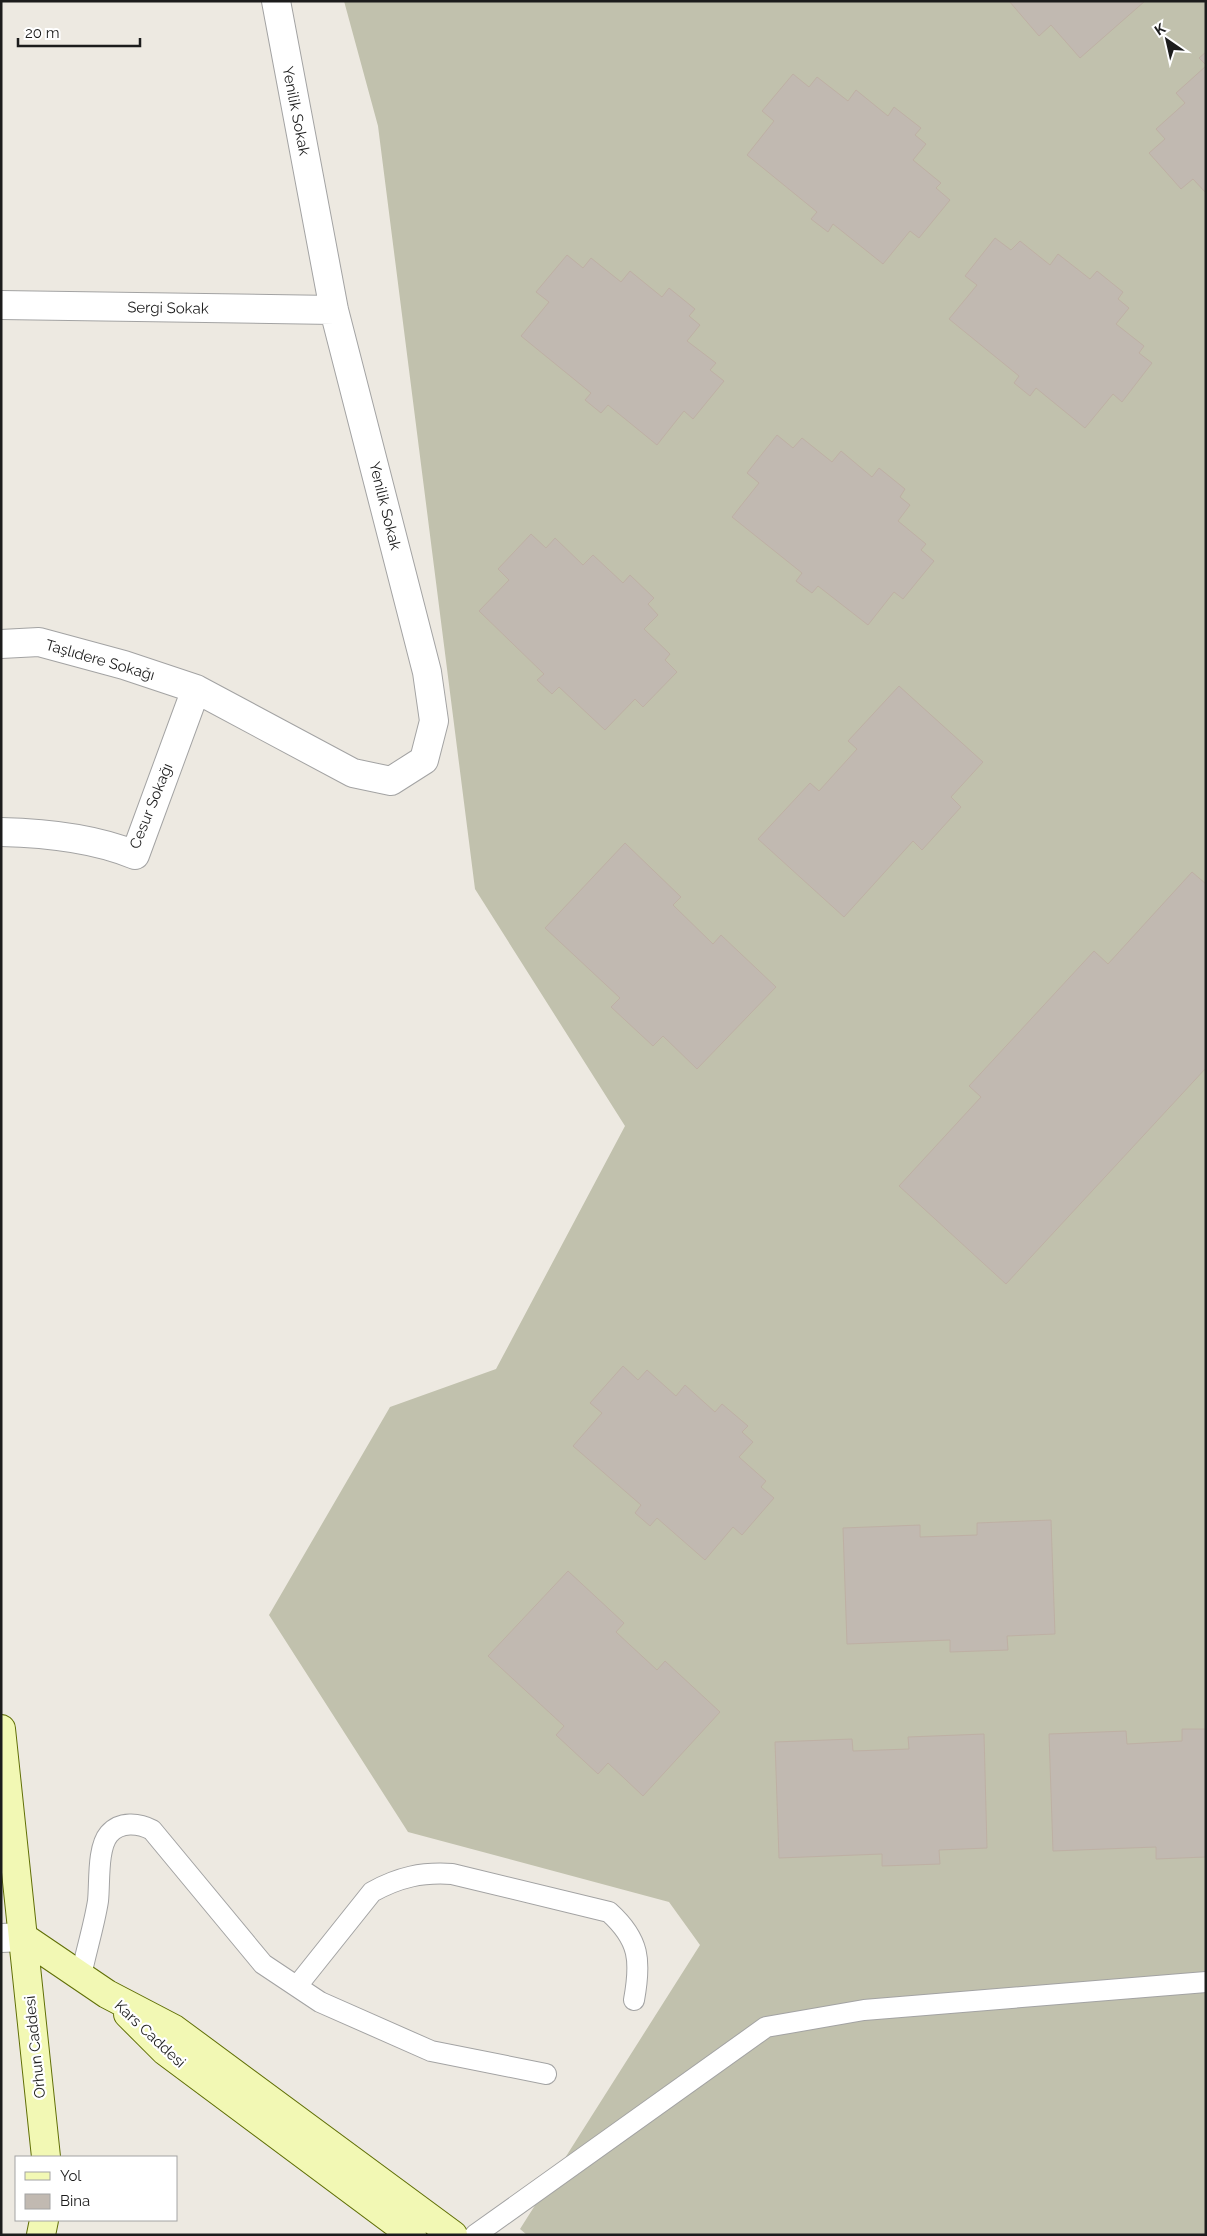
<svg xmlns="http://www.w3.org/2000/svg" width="1207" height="2236" font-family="Raleway,sans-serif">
  <rect width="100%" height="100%" fill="#ede9e1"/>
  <path fill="#c1c1ad" d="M344,1H1206V2235H527L520,2229L700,1945L669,1902L408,1832L269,1615L390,1407L496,1369L625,1126L475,889L378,126Z"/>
  <path fill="#c1b9b1" stroke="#beb0a4" d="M1009,1H1145L1080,58L1051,25L1039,36Z
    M1206,52V65L1199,58Z
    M1206,66V193L1193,179L1181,189L1149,153L1165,139L1156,129L1185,103L1176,93Z
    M793,74L809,87L817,77L848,101L856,90L888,116L894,107L921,128L915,135L926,144L913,160L941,183L936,188L950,200L919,238L910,231L883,264L833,224L828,232L811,219L817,212L747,155L774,121L762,111Z
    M995,238L1011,250L1020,241L1050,265L1058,254L1090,279L1097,271L1123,292L1118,299L1129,308L1116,324L1144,346L1139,353L1152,363L1122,402L1113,394L1085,428L1036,388L1030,396L1014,383L1019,376L949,319L977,285L965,276Z
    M567,255L583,268L591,258L621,282L630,271L662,297L669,288L695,309L689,316L700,325L687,341L716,363L710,370L724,381L693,419L684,411L657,445L608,405L601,413L585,400L591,393L521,336L549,302L536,292Z
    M777,435L793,448L802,438L832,462L841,451L872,477L879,468L905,489L900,497L910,505L898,521L926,544L921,550L934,561L903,599L894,592L868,625L818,586L812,593L796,581L802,573L732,517L759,483L747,473Z
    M531,534L546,548L555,538L583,565L593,555L623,583L630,575L654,598L648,604L658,615L644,629L670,654L665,660L677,672L643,707L635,699L605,730L559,687L552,694L537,680L544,674L479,611L509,580L498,569Z
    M899,686L983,762L951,797L961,807L922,850L913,841L844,917L758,839L810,783L819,791L857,749L848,741Z
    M625,843L681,897L673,905L713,944L721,935L776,987L697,1069L663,1036L653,1046L611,1007L620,998L545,928Z
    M1192,872L1206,884V1068L1006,1284L899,1186L981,1097L969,1086L1094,951L1108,964Z
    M623,1366L638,1380L647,1370L676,1396L685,1385L715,1412L722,1404L748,1426L742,1432L753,1442L739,1457L766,1481L761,1487L774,1498L742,1535L733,1527L705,1560L657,1518L650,1526L635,1513L641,1505L573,1446L602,1413L590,1403Z
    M1051,1520L1055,1634L1007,1636L1008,1650L950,1652V1640L847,1644L843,1528L920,1525V1537L977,1535V1523Z
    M568,1571L624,1623L616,1632L657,1670L665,1661L720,1712L643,1796L608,1763L598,1774L556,1735L564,1726L488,1656Z
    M1182,1729H1206V1857L1156,1859V1847L1053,1851L1049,1734L1126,1731L1127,1744L1182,1741Z
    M984,1734L987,1848L939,1850L940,1864L882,1866V1854L779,1858L775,1742L852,1739L853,1751L909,1749L908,1737Z"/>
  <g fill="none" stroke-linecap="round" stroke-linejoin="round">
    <g stroke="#a3a3a3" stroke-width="22">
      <path id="lane" d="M81,1976C86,1951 94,1926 98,1901C100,1883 97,1848 109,1834C120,1821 139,1823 152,1830L263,1964L320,2002L431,2051L546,2074
        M297,1986L372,1892C399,1877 422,1872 452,1874L609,1912C640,1940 641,1961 634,2000
        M475,2235L766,2027L864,2010L1206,1982"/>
    </g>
    <g stroke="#a3a3a3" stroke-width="30">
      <path id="street" d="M1,305L334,310
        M1,644L39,642L124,665L196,689L353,773L391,781L424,760L434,721L427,672L334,310L276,1
        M1,832C46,833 94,838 135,855L196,689
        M1,1938L23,1937"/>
    </g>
    <g stroke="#606f06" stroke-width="30">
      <path id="secondary" d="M1,1729L46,2157
        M23,1937L107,1994L174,2029L453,2235
        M128,2014L165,2051L412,2235
        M41,2235L44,2220"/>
    </g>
    <use href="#lane" stroke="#fff" stroke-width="20"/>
    <use href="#street" stroke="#fff" stroke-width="28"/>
    <use href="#secondary" stroke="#f2f8b4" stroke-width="28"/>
  </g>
  <g text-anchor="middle" stroke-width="4.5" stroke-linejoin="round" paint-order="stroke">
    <g font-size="15" fill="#1c1c1c" stroke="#fff">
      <text transform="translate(296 111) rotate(79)" y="5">Yenilik Sokak</text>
      <text transform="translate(168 308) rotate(1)" y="5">Sergi Sokak</text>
      <text transform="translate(385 506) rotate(76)" y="5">Yenilik Sokak</text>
      <text transform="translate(100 660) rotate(16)" y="5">Taşlıdere Sokağı</text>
      <text transform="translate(151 806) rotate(-68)" y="5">Cesur Sokağı</text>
      <text transform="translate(150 2034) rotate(43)" y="5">Kars Caddesi</text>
      <text transform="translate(35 2047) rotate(-96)" y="5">Orhun Caddesi</text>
    </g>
  </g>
  <rect width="1207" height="2236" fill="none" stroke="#1c1c1c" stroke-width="5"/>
  <rect x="15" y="2156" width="162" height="65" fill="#ffffff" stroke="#a4a4a4"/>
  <rect x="25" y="2172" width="25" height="8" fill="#f2f8b4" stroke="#a4a4a4"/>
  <text x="60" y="2181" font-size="15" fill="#1c1c1c">Yol</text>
  <rect x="25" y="2194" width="25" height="15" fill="#c1b9b1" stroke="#a4a4a4"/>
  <text x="60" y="2206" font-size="15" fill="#1c1c1c">Bina</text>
  <g transform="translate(1167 40) rotate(326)" stroke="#ffffff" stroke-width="4" paint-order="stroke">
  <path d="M0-4L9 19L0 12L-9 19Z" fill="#1c1c1c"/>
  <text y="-8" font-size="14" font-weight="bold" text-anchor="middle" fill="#1c1c1c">K</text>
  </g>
  <path d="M18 38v8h122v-8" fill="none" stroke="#1c1c1c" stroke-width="2.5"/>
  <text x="25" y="38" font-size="15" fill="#1c1c1c" stroke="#ffffff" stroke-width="4" paint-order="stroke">20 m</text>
</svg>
